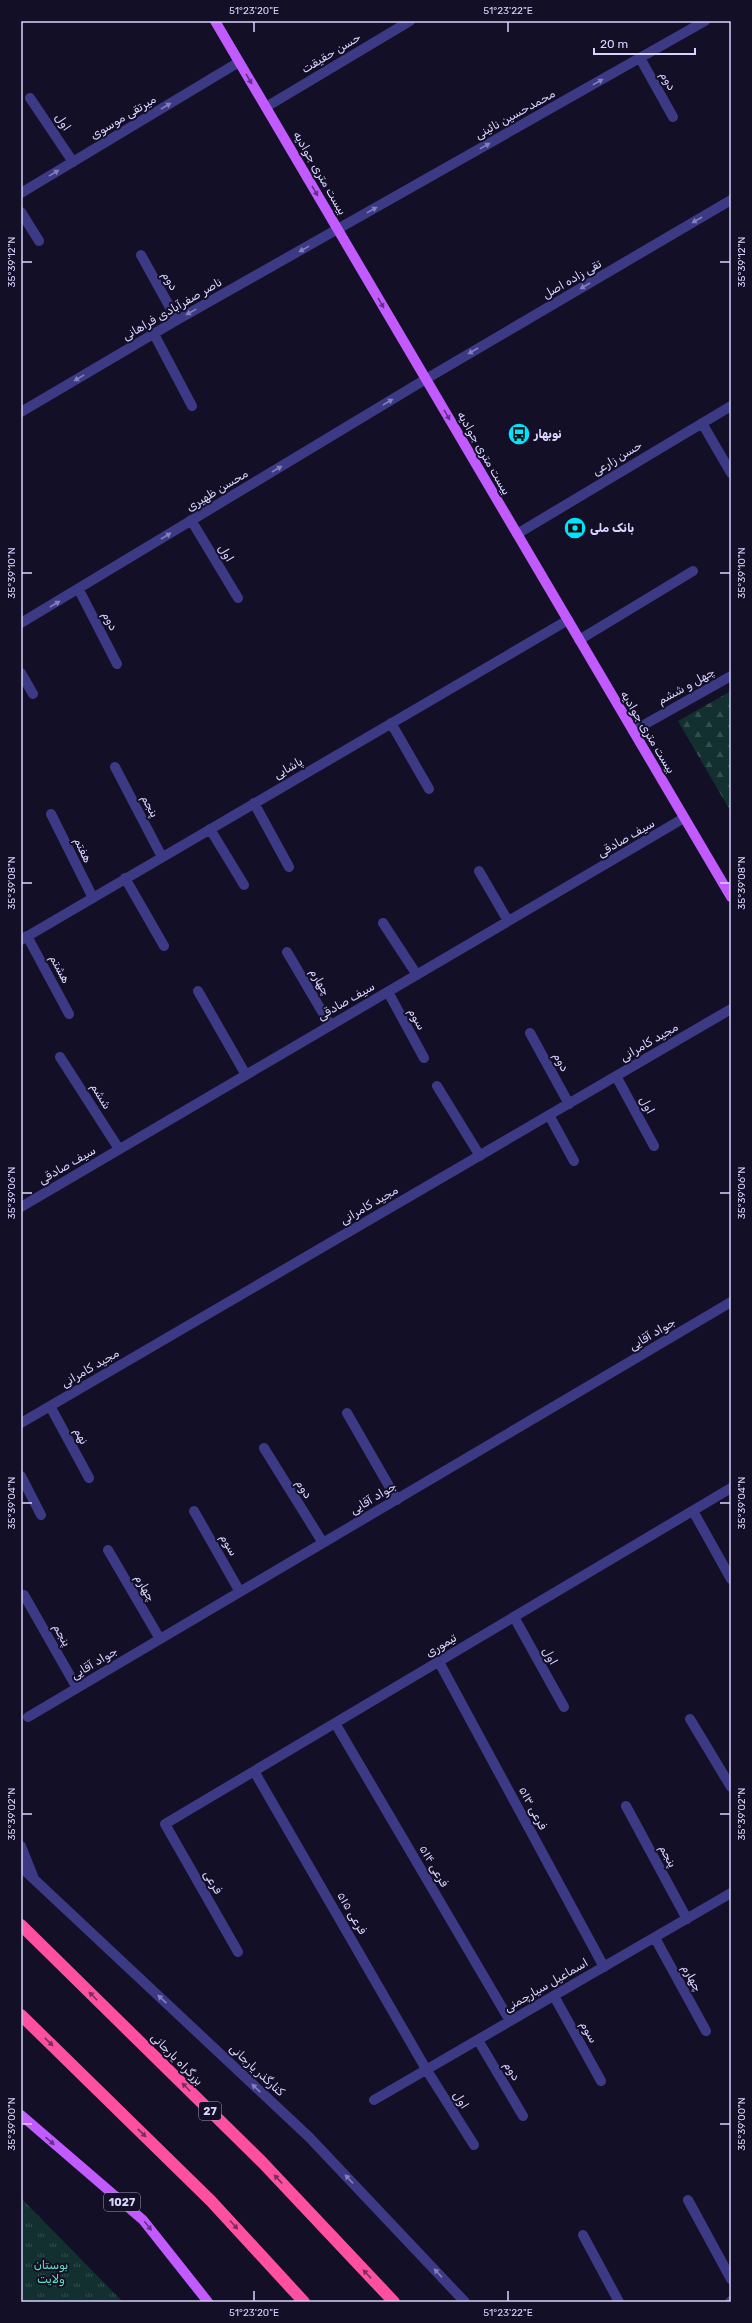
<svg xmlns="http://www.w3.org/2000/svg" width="752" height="2323" font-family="Rubik,Vazirmatn,sans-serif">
  <defs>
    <pattern id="forest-firs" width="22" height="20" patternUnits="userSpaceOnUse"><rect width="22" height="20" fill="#12302f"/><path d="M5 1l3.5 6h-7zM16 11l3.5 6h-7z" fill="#344d4e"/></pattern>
    <pattern id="park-tufts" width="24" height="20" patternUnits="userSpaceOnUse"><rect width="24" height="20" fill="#12302f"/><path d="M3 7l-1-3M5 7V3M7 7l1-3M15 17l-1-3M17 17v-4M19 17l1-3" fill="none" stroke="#344d4e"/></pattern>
  </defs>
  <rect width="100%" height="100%" fill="#130f26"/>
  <path fill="url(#forest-firs)" d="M731,691V812L678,721Z"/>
  <path fill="url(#park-tufts)" d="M21,2198L123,2302H21Z"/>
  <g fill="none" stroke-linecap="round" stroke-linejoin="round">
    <path stroke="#3d3a85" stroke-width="10" d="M640,58L673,117
      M30,98L73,162
      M266,107L410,21
      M21,193L239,62
      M21,212L39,241
      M141,255L177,320
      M154,334L192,406
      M21,412L177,320L705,21
      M702,423L731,473
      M191,520L238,598
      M517,534L731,406
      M79,590L117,664
      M21,623L426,379L731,200
      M579,640L693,571
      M21,673L33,694
      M391,723L429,789
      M633,731L731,676
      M115,767L162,857
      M254,803L289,867
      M51,814L93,898
      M210,829L244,885
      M479,871L508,921
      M125,878L164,946
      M383,923L417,975
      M27,936L69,1014
      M21,940L568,620
      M287,952L330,1025
      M198,991L246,1075
      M388,992L424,1058
      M530,1033L569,1104
      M60,1057L119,1149
      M616,1076L654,1146
      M437,1086L480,1156
      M549,1115L574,1161
      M21,1207L684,818
      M50,1406L89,1478
      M347,1413L397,1500
      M21,1423L731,1009
      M264,1448L323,1543
      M21,1476L41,1515
      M194,1511L240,1592
      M693,1511L731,1579
      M108,1550L160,1639
      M24,1595L77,1688
      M514,1617L564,1707
      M439,1662L604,1967
      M28,1717L731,1302
      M690,1719L731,1787
      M335,1723L510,2021
      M254,1771L426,2069L474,2145
      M626,1806L687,1919
      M21,1846L33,1876
      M21,1867L309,2137L465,2302
      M655,1938L706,2031
      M238,1952L165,1824L731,1488
      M554,1996L601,2081
      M478,2040L523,2116
      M374,2100L731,1893
      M688,2200L731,2279
      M583,2235L619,2302
      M730,2302L731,2301"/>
    <path stroke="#c25bff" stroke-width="10" d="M215,21L731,897
      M21,2115L143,2220L208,2302"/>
    <path stroke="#ff4fa3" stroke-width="12" d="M21,1925L262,2162L394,2302
      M21,2015L211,2201L304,2302"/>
  </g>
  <defs><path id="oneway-solid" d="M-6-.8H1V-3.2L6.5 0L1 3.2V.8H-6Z"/></defs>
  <g fill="#623188">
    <use href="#oneway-solid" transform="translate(249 79) rotate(60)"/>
    <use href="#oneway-solid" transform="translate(315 191) rotate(60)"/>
    <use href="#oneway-solid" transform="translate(381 303) rotate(60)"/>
    <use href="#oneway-solid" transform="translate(447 415) rotate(60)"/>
    <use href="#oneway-solid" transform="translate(50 2141) rotate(41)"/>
    <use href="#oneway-solid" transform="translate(148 2226) rotate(52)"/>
  </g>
  <g fill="#837fbc">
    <use href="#oneway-solid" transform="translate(598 82) rotate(-29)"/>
    <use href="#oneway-solid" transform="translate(166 106) rotate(-31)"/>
    <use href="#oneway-solid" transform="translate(485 146) rotate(-29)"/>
    <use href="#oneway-solid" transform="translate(54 173) rotate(-31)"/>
    <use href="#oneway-solid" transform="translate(372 210) rotate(-29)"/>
    <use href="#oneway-solid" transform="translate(697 220) rotate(150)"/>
    <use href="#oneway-solid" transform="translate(304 249) rotate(151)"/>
    <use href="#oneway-solid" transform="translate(585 286) rotate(150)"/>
    <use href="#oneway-solid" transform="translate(191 312) rotate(151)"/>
    <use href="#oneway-solid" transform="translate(473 351) rotate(150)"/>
    <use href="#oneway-solid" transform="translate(79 378) rotate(149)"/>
    <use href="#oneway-solid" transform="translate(388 402) rotate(-31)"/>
    <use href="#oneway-solid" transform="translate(277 469) rotate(-31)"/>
    <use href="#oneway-solid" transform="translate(166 536) rotate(-32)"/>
    <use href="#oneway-solid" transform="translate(55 604) rotate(-30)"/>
    <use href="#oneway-solid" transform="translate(162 1999) rotate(-137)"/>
    <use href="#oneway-solid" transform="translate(256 2088) rotate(-137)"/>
    <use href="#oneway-solid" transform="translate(349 2179) rotate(-133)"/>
    <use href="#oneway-solid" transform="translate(438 2273) rotate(-133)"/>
  </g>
  <g fill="#7d2c5e">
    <use href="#oneway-solid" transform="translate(93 1996) rotate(-135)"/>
    <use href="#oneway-solid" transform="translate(49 2042) rotate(44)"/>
    <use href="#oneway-solid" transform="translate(186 2087) rotate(-135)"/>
    <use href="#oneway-solid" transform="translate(142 2133) rotate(44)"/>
    <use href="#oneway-solid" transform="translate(278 2179) rotate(-133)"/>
    <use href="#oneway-solid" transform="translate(234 2225) rotate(48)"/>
    <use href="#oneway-solid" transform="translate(367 2274) rotate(-133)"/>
  </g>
  <path fill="none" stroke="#d9d4ff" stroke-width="1.5" d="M254,22V32M508,22V32M22,262H32M720,262H730M22,573H32M720,573H730M22,883H32M720,883H730M22,1193H32M720,1193H730M22,1503H32M720,1503H730M22,1814H32M720,1814H730M22,2124H32M720,2124H730M254,2291V2301M508,2291V2301"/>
  <defs>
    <g id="bus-disc" transform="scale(1.15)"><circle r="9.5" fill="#00e5ff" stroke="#130f26"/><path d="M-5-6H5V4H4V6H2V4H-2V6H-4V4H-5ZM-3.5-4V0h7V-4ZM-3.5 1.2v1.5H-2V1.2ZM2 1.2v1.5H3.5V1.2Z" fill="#111"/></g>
    <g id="bank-disc" transform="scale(1.15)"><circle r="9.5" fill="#00e5ff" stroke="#130f26"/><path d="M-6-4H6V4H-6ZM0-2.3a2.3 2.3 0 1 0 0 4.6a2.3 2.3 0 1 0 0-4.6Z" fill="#111"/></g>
  </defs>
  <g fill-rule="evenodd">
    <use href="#bus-disc" x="519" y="434"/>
    <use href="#bank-disc" x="575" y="528"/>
  </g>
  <g text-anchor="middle" stroke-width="4" stroke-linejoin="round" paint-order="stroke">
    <g fill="#130f26" stroke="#9e99be" stroke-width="1">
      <rect x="199" y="2102" width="22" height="18" rx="3"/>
      <rect x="104" y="2193" width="36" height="18" rx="3"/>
    </g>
    <g font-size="11" font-weight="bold" fill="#d9d4ff">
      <text x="210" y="2115">27</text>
      <text x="122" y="2206">1027</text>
    </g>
    <g font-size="12" fill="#d9d4ff" stroke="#130f26">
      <text transform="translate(331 53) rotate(-31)" y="4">حسن حقیقت</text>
      <text transform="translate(668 81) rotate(61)" y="4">دوم</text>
      <text transform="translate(515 114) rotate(-29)" y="4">محمدحسین نائینی</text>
      <text transform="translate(123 117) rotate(-31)" y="4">میرتقی موسوی</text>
      <text transform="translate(63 122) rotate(56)" y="4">اول</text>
      <text transform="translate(320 173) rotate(60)" y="4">بیست متری جوادیه</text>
      <text transform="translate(572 279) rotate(-30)" y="4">تقی زاده اصل</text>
      <text transform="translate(170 281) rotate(61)" y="4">دوم</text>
      <text transform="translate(172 309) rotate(-30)" y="4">ناصر صفرآبادی فراهانی</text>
      <text transform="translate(484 453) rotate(60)" y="4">بیست متری جوادیه</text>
      <text transform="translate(617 458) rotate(-31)" y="4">حسن زارعی</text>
      <text transform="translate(217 490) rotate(-31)" y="4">محسن ظهیری</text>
      <text transform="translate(226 553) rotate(59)" y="4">اول</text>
      <text transform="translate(110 621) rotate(63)" y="4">دوم</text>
      <text transform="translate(686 686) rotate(-29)" y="4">چهل و ششم</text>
      <text transform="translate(648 732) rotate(59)" y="4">بیست متری جوادیه</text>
      <text transform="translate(288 768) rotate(-30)" y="4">پاشایی</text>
      <text transform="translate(150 806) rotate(62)" y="4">پنجم</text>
      <text transform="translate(626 838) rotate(-30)" y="4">سیف صادقی</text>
      <text transform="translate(83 850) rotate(64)" y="4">هفتم</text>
      <text transform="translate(60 969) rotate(62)" y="4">هشتم</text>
      <text transform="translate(320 982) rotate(60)" y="4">چهارم</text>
      <text transform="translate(346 1001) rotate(-30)" y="4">سیف صادقی</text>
      <text transform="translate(417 1019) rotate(61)" y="4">سوم</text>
      <text transform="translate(649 1042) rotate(-30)" y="4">مجید کامرانی</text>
      <text transform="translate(561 1062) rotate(62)" y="4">دوم</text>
      <text transform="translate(101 1096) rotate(58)" y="4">ششم</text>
      <text transform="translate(647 1105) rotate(61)" y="4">اول</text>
      <text transform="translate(67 1165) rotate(-30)" y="4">سیف صادقی</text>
      <text transform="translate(369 1205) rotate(-30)" y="4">مجید کامرانی</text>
      <text transform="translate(652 1334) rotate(-31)" y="4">جواد آقایی</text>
      <text transform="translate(90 1368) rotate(-30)" y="4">مجید کامرانی</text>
      <text transform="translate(81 1436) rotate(61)" y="4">نهم</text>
      <text transform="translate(304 1489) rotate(58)" y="4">دوم</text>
      <text transform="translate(373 1498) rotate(-31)" y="4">جواد آقایی</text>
      <text transform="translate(229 1545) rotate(60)" y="4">سوم</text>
      <text transform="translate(145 1588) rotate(60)" y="4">چهارم</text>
      <text transform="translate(62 1635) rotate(61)" y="4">پنجم</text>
      <text transform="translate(441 1645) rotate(-31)" y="4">تیموری</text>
      <text transform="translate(550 1656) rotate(61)" y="4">اول</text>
      <text transform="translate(94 1663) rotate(-31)" y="4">جواد آقایی</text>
      <text transform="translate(533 1808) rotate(62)" y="4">فرعی ۵۱۳</text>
      <text transform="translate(668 1856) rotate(62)" y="4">پنجم</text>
      <text transform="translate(434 1866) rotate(60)" y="4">فرعی ۵۱۴</text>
      <text transform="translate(213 1882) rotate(60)" y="4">فرعی</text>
      <text transform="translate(352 1913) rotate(60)" y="4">فرعی ۵۱۵</text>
      <text transform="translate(692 1978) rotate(61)" y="4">چهارم</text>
      <text transform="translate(546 1985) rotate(-30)" y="4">اسماعیل سیارچمنی</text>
      <text transform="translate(589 2032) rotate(61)" y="4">سوم</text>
      <text transform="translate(177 2059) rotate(45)" y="4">بزرگراه یارجانی</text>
      <text transform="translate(257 2070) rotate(43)" y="4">کنارگذر یارجانی</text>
      <text transform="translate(512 2071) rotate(59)" y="4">دوم</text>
      <text transform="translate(461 2100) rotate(58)" y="4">اول</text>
    </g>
    <g font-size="12" font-weight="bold" fill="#d9d4ff" stroke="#130f26" text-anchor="start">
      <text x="534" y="438">نوبهار</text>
      <text x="590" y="532">بانک ملی</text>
    </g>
    <g font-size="12" fill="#5fe0c0" stroke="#130f26">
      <text x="51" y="2269">بوستان<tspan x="51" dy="14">ولایت</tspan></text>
    </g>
  </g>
  <rect width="752" height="2323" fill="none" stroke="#130f26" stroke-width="44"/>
  <path d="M594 48v6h101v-6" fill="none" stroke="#d9d4ff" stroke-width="2"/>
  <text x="600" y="48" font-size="12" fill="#d9d4ff" stroke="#130f26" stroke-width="3" paint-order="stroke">20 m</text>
  <rect x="22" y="22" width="708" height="2279" fill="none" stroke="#d9d4ff" stroke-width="1.5"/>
  <g font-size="10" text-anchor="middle" fill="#d9d4ff">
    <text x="254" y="14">51°23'20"E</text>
    <text x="508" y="14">51°23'22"E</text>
    <text transform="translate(11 262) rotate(-90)" y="4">35°39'12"N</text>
    <text transform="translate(741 262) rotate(-90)" y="4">35°39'12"N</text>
    <text transform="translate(11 573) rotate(-90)" y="4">35°39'10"N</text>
    <text transform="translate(741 573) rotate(-90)" y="4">35°39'10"N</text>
    <text transform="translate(11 883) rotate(-90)" y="4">35°39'08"N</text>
    <text transform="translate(741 883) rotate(-90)" y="4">35°39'08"N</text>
    <text transform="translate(11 1193) rotate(-90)" y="4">35°39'06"N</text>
    <text transform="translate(741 1193) rotate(-90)" y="4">35°39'06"N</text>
    <text transform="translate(11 1503) rotate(-90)" y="4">35°39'04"N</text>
    <text transform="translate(741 1503) rotate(-90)" y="4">35°39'04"N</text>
    <text transform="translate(11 1814) rotate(-90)" y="4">35°39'02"N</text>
    <text transform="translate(741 1814) rotate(-90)" y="4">35°39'02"N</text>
    <text transform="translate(11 2124) rotate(-90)" y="4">35°39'00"N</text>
    <text transform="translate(741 2124) rotate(-90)" y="4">35°39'00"N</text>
    <text x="254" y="2316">51°23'20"E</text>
    <text x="508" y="2316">51°23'22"E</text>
  </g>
</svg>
